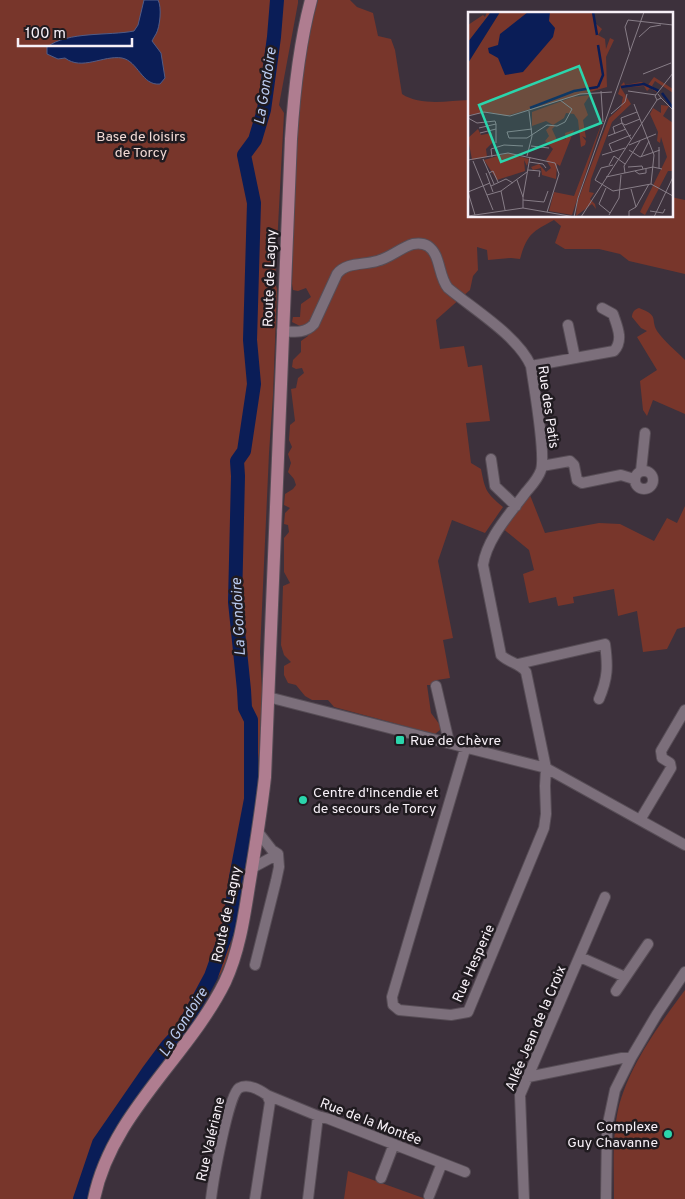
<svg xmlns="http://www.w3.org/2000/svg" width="685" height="1199" font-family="Overpass,sans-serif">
  <rect width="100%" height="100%" fill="#3d313c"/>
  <path fill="#78362b" d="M0,0H298V3L279,105L284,113L275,283L277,289L273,395L269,453L260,652L262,691L259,753L242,880L228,957L221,973C202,999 182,1026 163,1053C131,1097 94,1145 83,1199H0Z
    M318,0H350L357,7L373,13L378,36L391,39L395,50L402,94C420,106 447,101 469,100V216H671V197L685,200V274L629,261L620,254L599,249H565L555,243L561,226L554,220C532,232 527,234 520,259L511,258L488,260L487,250L477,247L478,270L473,276L470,290L436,320L440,349L464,346L468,367L482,365L490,421L466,423L471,463L481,469C485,490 486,493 503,507L485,533L452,520L438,561L453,638L443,640L450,678L437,680L432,685H427L431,713L440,725V730L435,734L334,707L328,700H312L305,696L296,685L288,683L284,675V666L291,662L284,655L281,645L283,586L290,583L284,572V538L289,532L288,525L284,524L285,513L290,508L284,505L285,494L293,489L296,485L294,479L288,472L291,463L288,454L292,447L289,440L290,425L295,421L291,389L296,388L298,378L304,373L302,368L296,369L292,367L293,360L301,352V341L308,336V324L300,326L292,322L293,317H300L301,304L311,297L306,288L298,291L293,290L292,284C295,189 293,92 318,0Z
    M639,308C660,316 650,319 657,331C664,341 676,351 685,360V414L653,400L647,416L643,410L640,381L657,370L637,337L647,331L641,328L632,317C632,312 635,309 639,308Z
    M528,490L545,533L599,523L620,524L654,541L667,518L677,523L685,506V627L677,629L667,649L643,652L637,611L618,616L614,589L573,597L574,603L558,606L556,597L529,603L523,574L534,570L529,550L501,527Z
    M685,990V1199H614C614,1170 612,1139 618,1110C628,1067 659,1025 685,990Z
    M348,1171L426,1199H344Z"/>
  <path fill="#0a1d57" stroke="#515c87" d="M144,0H158C162,7 160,27 156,34C154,37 153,39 152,41L161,53L165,78L160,84C142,86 138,61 122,58C103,55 82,71 65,58L58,59L47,54V47C68,31 109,36 134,31L138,25Z"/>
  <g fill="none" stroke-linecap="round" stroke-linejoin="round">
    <path stroke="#0a1d57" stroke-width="14" d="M80,1199L99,1143L148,1072L168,1045L182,1030L211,976L230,923L236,877L251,799V720L245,708L244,690L235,602L238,476L237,461L244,451L254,384L250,340L254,203L244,155L255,140L264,110L274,37L277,0"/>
    <g stroke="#574d56" stroke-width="12">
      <path id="minor" d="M568,325L575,358
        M282,331C294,332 305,334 314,324L337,274C346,262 364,265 377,261C390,258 400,248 413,244C418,243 423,243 428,246C441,255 438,276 448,288C473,309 518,336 531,366C534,388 546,453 541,470C538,479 532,485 526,492C510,514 487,538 483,565L501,655C509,663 520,663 526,672L546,768L545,786L546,814L544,828L468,1012L451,1015L399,1010L393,1005L392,997L466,746
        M531,366L614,351C624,340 617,326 613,314L602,308
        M491,459L495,486L516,506
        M542,466L570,461L574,465L577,480L582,483L621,475L634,479
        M635 480a9 9 0 1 1 18 0a9 9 0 1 1-18 0Z
        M641,471L645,433
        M518,664L605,644C608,666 608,678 599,699
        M436,686L449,742
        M268,697L546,768L685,845
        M640,820L671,768L670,763L662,758L661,751L685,710
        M258,832L272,850L278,854
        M252,868L278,854
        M580,957L625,977
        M255,965L276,881L279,867L278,854
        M616,991L648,944
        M528,1077L622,1058H631
        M381,1178L394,1144
        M429,1196L442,1163
        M211,1199C213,1182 228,1095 239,1088C248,1083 260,1090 267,1095L318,1116L329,1119L465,1172
        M255,1199L270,1102L267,1095
        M308,1199L318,1116
        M524,1199L520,1095L605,897
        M606,1199L607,1128L615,1090L631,1058L657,1014L685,972"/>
    </g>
    <g stroke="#574d56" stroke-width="14">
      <path id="major" d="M94,1199C111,1114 188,1057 225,982C239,952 244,918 249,886C255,850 261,813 265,777L291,139C294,92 299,45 311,0"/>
    </g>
    <use href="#minor" stroke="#7c6f7b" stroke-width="10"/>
    <use href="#major" stroke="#af7d90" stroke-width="12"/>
  </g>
  <g fill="#2bd5ac" stroke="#201b20" stroke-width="2">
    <rect x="395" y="735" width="10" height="10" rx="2.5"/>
    <circle cx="303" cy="800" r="5"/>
    <circle cx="668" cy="1134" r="5"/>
  </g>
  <g text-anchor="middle" stroke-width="5" stroke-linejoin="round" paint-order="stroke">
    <g font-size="14" fill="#f2dad5" stroke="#201b20">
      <text x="141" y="141">Base de loisirs<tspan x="141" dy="16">de Torcy</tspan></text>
    </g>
    <g font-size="14" fill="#f7f0f7" stroke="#201b20">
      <text transform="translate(269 278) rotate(-88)" y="5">Route de Lagny</text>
      <text transform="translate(549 407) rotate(82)" y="5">Rue des Patis</text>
      <text transform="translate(226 914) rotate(-78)" y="5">Route de Lagny</text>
      <text transform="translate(473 963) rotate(-66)" y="5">Rue Hesperie</text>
      <text transform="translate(535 1028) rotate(-67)" y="5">Allée Jean de la Croix</text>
      <text transform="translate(371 1121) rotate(21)" y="5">Rue de la Montée</text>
      <text transform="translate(210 1139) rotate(-77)" y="5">Rue Valériane</text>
    </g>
    <g font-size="14" fill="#f7f0f7" stroke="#201b20" text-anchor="start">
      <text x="410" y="745">Rue de Chèvre</text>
      <text x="313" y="797">Centre d'incendie et<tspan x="313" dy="16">de secours de Torcy</tspan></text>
      <text x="658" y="1131" text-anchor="end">Complexe<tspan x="658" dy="16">Guy Chavanne</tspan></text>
    </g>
    <g font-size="15" font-style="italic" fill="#bacbf0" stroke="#201b20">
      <text transform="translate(265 86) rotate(-81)" y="5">La Gondoire</text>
      <text transform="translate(238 617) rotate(-93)" y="5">La Gondoire</text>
      <text transform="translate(183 1022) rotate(-58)" y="5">La Gondoire</text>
    </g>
  </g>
  <g transform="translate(468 12)">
    <rect width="205" height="205" fill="#3d313c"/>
    <path d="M19,0L22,2L0,30V13L15,3L17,5ZM32,0H125L126,10L134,17L130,23L137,27L138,37L142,26L146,28L138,45L139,75L38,104L21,100L0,103V51ZM186,65L205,77V81L187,69L184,74L189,78L188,80L182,76L179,79L176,74L153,76L163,92L144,110L123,167L121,180L126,181L122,187L127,192L128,197L124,192L108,204L109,191L141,106L153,95L155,85L150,82L153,73L156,70L157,73L173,70L180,73ZM122,83L116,92L120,103L115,108L118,126L114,124L118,129L117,133L113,135L110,108L106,102L98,101L96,106L85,113L78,109L64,114V100L105,85ZM193,93L201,94L195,104L205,111V159H200L177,203L172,200L199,145L193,125L192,131L189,129L190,120L182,102L185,96L193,101ZM136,105L104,203L81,199L86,180L106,184ZM83,113L87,114L84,117L89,128L98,127L97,121L106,118L92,154L89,152L88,167L74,163L73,156L65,158L63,155L71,152L78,160L83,156L78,148L85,137L77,129L81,124L78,118ZM10,117L13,123L24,121V131L18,137L19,145L4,148L0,126ZM40,141L61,147L59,154L56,148L57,159L29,168L16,148Z" fill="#78362b"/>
    <path d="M23,0H32L0,51V30ZM60,0H82L81,9L87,16L85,25L55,60L37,63L30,46L21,41L20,36L30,33L32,22Z" fill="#0a1d57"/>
    <path fill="none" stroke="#0a1d57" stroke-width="2.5" d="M125,0L129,23M130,75L135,63L130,33M153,75L176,72L191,79M194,81L205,96M62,96L106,79L130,75"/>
    <path fill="none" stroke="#877d87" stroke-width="1" d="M171,25L182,15L193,13M162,39L157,15L160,8L205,13M175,62L203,51M133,79L135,110M160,79L188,83M190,82L193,86L189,88L187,84L205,61M193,86L205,98M166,92L186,143L183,172M143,102L157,90L159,82M0,104L16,100L42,104L112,82L144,80M0,106L9,111L27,109L28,112M11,116L28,112M64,117L39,120L41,126H59L79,113L89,114L97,110L104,97L92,88M12,121L28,117M147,122L145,115L154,111L153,106L169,100M140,124L158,117M163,127L154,111L157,113L172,107M28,131V112M161,133L188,122M63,134L81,136M191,135V156M161,138L172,145L192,138M144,139L141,132L163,123M134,143L157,136M59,144L64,124L61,99M24,145L23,137L36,133L55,134M173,145L181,129M15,147L26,172M0,148L40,141L87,151L91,162L79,200M5,149L25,198M61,150L75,152L78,156M141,153L146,144L157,152M145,153L133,156L127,168L145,179L183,172L205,184M160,155L174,154L175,157M60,158L72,159L71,165M167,159L171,162L178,161V157M18,161L25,180M21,161L25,159L30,170M157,161L156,154L172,129M138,165L185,155L194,157M49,168L55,185V196M23,174L38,167L45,171M138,176L131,192L142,201M33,179L37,198M0,180L22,171M0,180L7,203M19,183L33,179L59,160M55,185L62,145M55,188L76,190L80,179M168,195L181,172M182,199L195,201L197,197M141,203L151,186L153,163M0,204L55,196L107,205M161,204V199L168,195L163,177M106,205L110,186L176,0M113,205L189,88M117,205H182M186,205L205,165"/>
    <path fill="#2bd5ac" fill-opacity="0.15" stroke="#2bd5ac" stroke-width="2.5" d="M111,54L133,111L33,150L11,93Z"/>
    <rect width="205" height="205" fill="none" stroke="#f7f0f7" stroke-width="2.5"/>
  </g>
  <path d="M18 38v8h114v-8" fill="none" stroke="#f7f0f7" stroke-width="2.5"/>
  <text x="25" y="38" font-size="15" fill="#f7f0f7" stroke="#201b20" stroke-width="4" paint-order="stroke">100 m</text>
</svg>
